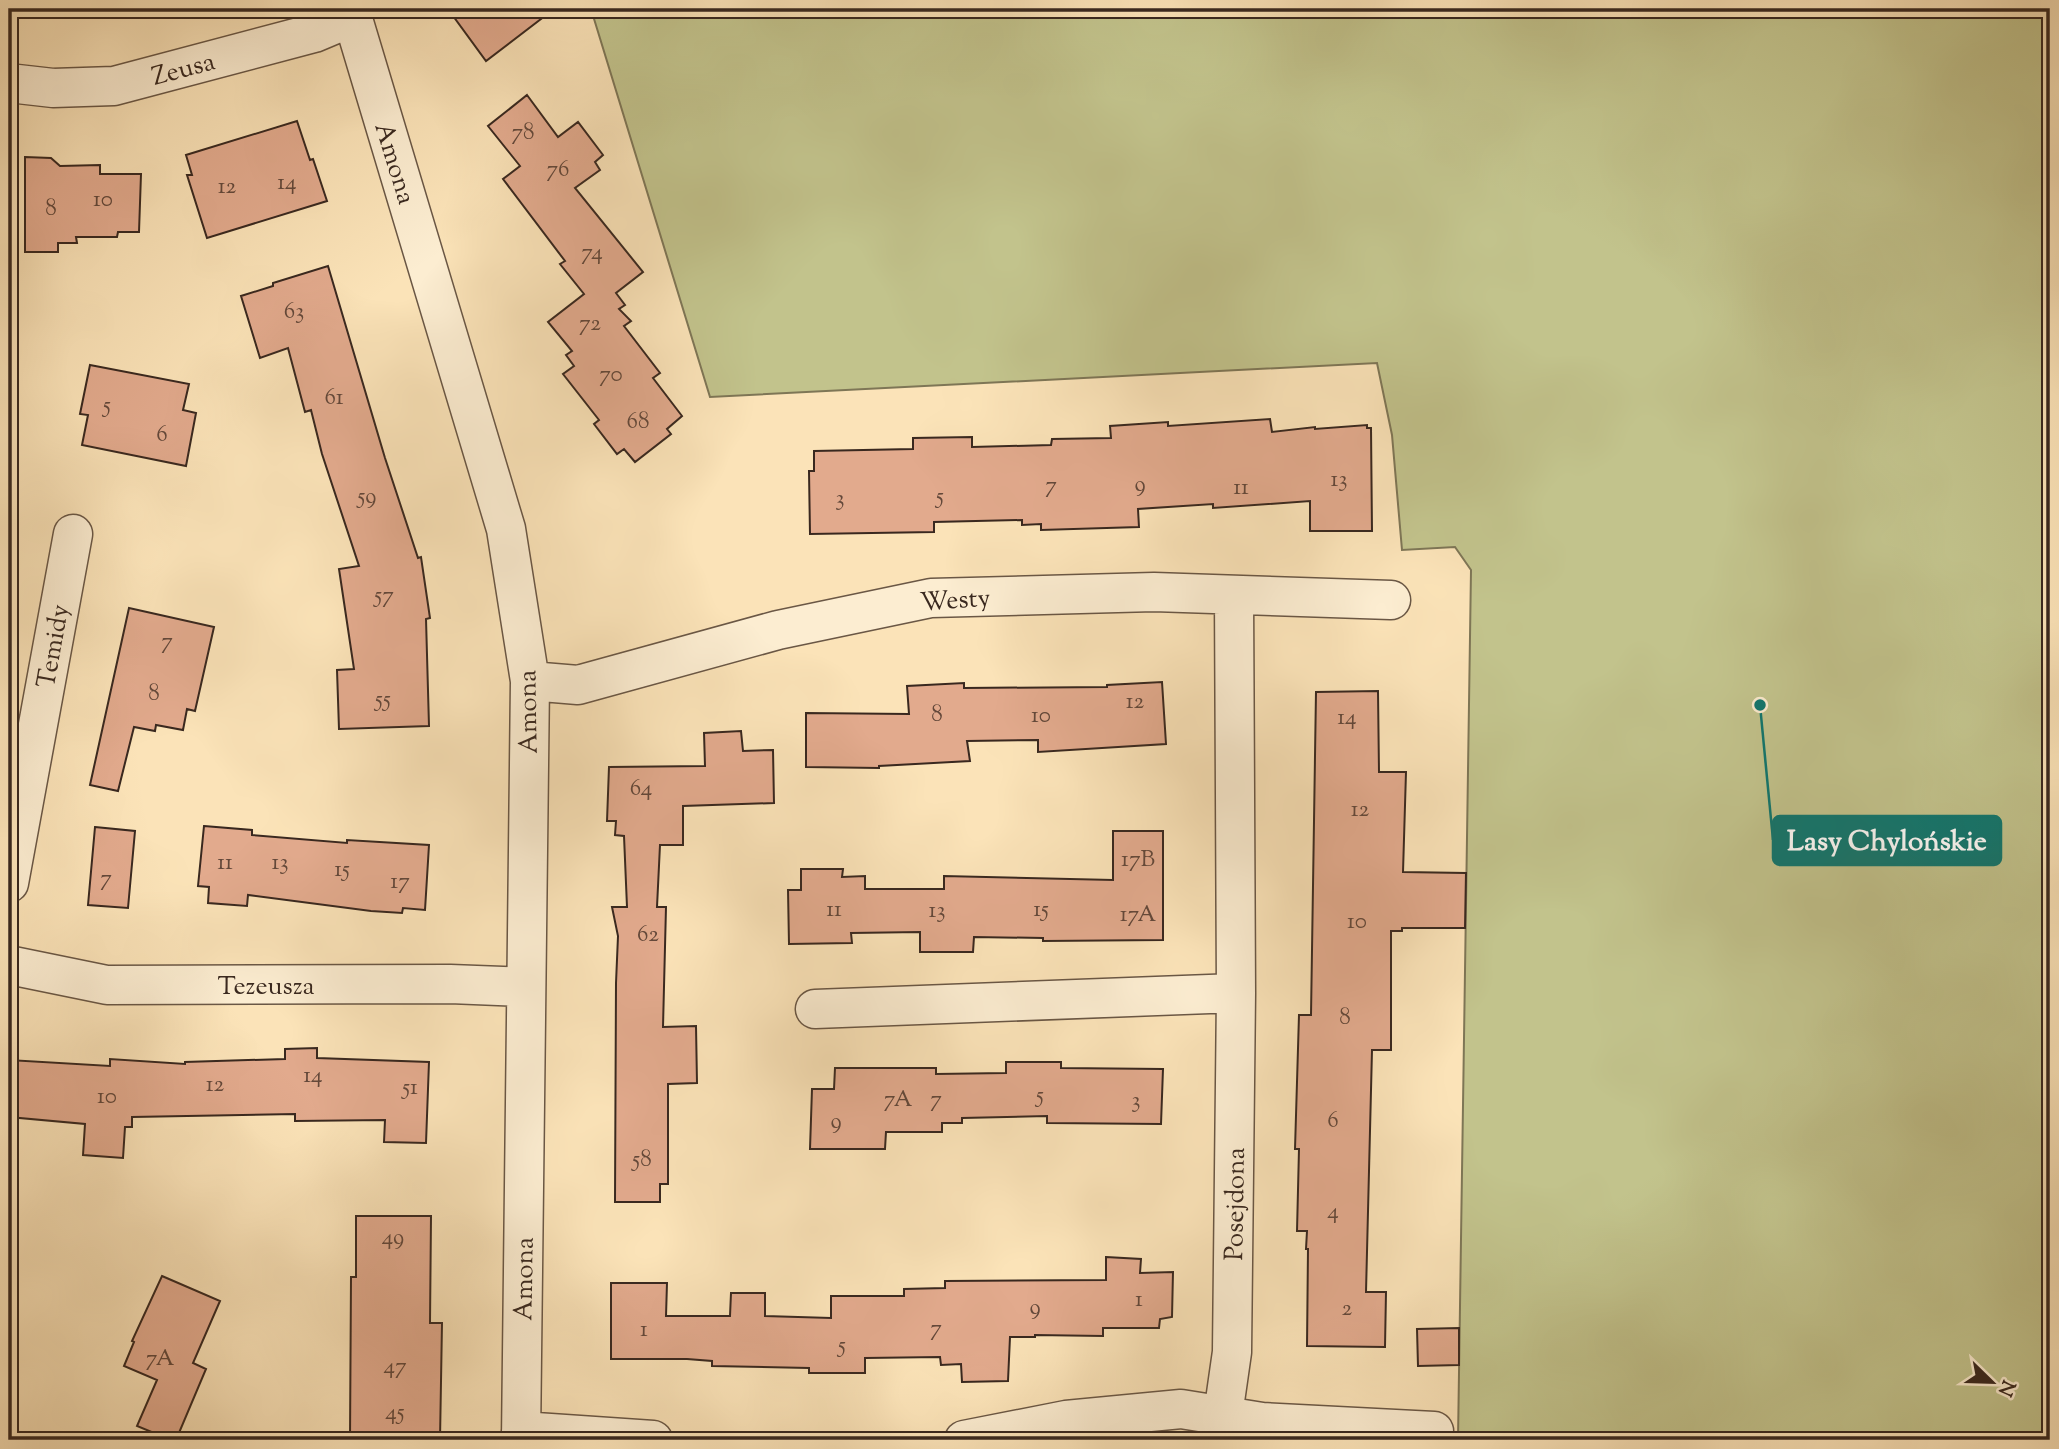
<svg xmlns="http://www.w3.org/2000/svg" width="2059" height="1449" font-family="'Sorts Mill Goudy',serif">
  <rect width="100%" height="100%" fill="#fbe3b8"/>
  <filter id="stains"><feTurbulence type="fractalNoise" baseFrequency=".00286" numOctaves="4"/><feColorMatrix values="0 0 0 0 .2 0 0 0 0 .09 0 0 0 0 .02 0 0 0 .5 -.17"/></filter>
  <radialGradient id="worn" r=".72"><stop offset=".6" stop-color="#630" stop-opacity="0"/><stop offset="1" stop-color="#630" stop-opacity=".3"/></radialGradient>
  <path fill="#c2c38c" stroke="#7e7656" stroke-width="2" d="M591,9H2050V1440H1458L1471,570L1455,547L1402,550L1392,435L1377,363L710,397Z"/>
  <path fill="#e2aa8d" stroke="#39281f" stroke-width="2" d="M448,9H554L486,61Z
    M527,95L558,137L578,122L603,155L595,162L600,170L575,188L643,272L616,293L625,305L619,309L631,321L624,326L660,373L653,378L682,416L667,429L671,434L635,462L624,449L617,454L594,424L599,420L563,374L574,366L566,355L572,351L548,322L584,294L560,264L565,261L503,179L520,166L488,126Z
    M297,121L310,160L313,159L327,201L207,238L187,175H192L186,155Z
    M25,157L51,158L60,166L100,165V174H141L139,232H118L117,237H76L77,243H58V252H25Z
    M328,266L385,458L418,558L421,557L430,618L426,619L429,726L339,729L337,670L354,669L339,569L359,566L322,454L311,410L305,412L288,348L260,358L241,296L273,286V283Z
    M90,365L189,384L183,410L196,413L186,466L82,445L88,415L80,414Z
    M1270,419L1272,432L1315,427V429L1367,425V428H1371L1372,531H1310V501L1213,508V504L1138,509L1139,527L1041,530V524L1022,525V520L934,522V532L810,534L809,471H814V451L913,449V438L972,437V447L1051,445L1052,439L1111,438L1110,426L1168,422V426Z
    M129,608L214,627L195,711L187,709L183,730L156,725L155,731L134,727L118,791L90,785Z
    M1162,682L1166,744L1038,752V740L967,741L970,761L879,766V768L806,767V713L909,714L907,686L964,683V688L1107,687V685Z
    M1378,691L1379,772H1406L1403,872L1466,873L1465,928H1402V931H1391V1050H1372L1366,1292H1386L1385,1347L1307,1346L1308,1249H1306L1307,1231H1297L1299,1149H1295L1299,1015H1311L1316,692Z
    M741,731L743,751L773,750L774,803L683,806V845H660L657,907H666L663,1027L696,1026L697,1083L668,1084V1184H660V1202H615L616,983L618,936L612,907H627L624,836L615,835L616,821H607L609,767L705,766L704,733Z
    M204,826L252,830V835L347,843V840L429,845L425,910L403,908L402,913L371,911L248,895L247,906L208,903L209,887L198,886Z
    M95,827L135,831L128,908L88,905Z
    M1113,831H1163V940L1043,941V938L974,937L973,952H920V932L851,933L852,943L789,944L788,890H801V869H843L842,877L865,876V889H944V876L1113,880Z
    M317,1048V1058L429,1062L426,1143L384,1142L385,1120L295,1121V1114L132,1117V1127H125L123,1158L83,1155L85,1124L9,1117V1060L110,1066V1059L185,1064V1062L285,1059V1049Z
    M1006,1062H1061V1068L1163,1069L1161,1124L1047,1123V1116L962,1118V1123H942V1132H886L885,1149H810L812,1089H834L835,1068H936V1074L1006,1073Z
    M356,1216H431L430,1323H442L440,1440H350L351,1277H356Z
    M1106,1257L1141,1259L1140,1273L1173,1272L1172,1317L1160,1319L1159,1328H1103V1336L1035,1335V1337H1010L1008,1381L962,1382L961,1364L941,1365L940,1357L865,1358V1373H809V1368L712,1366V1361L687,1359H611V1283H667L666,1316H730L731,1293H765V1316L831,1318V1296H904V1289L945,1288V1281L1106,1280Z
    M162,1276L220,1301L193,1363L206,1369L176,1440H171L137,1426L157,1380L124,1366L134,1342L132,1341Z
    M1459,1328V1365L1418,1366L1417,1329Z"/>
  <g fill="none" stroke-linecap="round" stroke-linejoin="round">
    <g stroke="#6a5745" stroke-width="41">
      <path id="minor" d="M350,9L506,529L530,681L521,1440
        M9,83L53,88L114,86L314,33L352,17
        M530,681L578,685L778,630L931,598L1154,592L1391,600
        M9,883L73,534
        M9,965L107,985L450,984L526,987
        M815,1009L1236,993
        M1223,1415L1232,1352L1236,993L1234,596
        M521,1431L653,1440
        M964,1440L1066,1420L1181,1409L1262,1422L1434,1431"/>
    </g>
    <use href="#minor" stroke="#fcedd1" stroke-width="38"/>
  </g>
  <g text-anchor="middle" stroke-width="5" stroke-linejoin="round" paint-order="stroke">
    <g font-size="23" fill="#63483a">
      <text x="523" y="139">78</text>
      <text x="558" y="176">76</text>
      <text x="287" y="189">14</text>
      <text x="227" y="193">12</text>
      <text x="103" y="206">10</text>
      <text x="51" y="215">8</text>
      <text x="592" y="259">74</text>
      <text x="294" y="318">63</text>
      <text x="590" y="330">72</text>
      <text x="611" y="381">70</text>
      <text x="334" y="404">61</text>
      <text x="107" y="412">5</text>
      <text x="638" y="428">68</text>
      <text x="162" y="441">6</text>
      <text x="1339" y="486">13</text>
      <text x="1140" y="491">9</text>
      <text x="1051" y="492">7</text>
      <text x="1241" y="494">11</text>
      <text x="367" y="503">59</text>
      <text x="940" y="503">5</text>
      <text x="840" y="505">3</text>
      <text x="384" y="602">57</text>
      <text x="167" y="648">7</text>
      <text x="154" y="700">8</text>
      <text x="383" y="706">55</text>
      <text x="1135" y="708">12</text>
      <text x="937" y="721">8</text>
      <text x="1041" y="722">10</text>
      <text x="1347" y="724">14</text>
      <text x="641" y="795">64</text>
      <text x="1360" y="816">12</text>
      <text x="1138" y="866">17B</text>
      <text x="225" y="869">11</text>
      <text x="280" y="869">13</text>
      <text x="342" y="876">15</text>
      <text x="106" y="885">7</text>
      <text x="400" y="888">17</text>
      <text x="834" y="916">11</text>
      <text x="1041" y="916">15</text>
      <text x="937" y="917">13</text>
      <text x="1138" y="921">17A</text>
      <text x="1357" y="928">10</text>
      <text x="648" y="941">62</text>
      <text x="1345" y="1024">8</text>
      <text x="313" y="1082">14</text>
      <text x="215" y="1091">12</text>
      <text x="410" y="1094">51</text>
      <text x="1040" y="1102">5</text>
      <text x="107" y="1103">10</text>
      <text x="898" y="1106">7A</text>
      <text x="936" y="1106">7</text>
      <text x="1136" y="1107">3</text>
      <text x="1333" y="1127">6</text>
      <text x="836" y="1128">9</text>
      <text x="642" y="1166">58</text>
      <text x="1333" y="1218">4</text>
      <text x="393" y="1244">49</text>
      <text x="1139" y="1306">1</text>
      <text x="1035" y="1314">9</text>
      <text x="1347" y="1315">2</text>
      <text x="936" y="1335">7</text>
      <text x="644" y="1336">1</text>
      <text x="842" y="1352">5</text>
      <text x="160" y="1365">7A</text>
      <text x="395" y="1373">47</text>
      <text x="395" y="1419">45</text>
    </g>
    <g font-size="26" fill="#39281f" stroke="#fcedd1">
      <text transform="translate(183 68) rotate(-15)" y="9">Zeusa</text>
      <text transform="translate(396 163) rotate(73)" y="9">Amona</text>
      <text transform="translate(955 599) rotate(-4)" y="9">Westy</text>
      <text transform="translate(52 646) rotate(-80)" y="9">Temidy</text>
      <text transform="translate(527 712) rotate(-91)" y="9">Amona</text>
      <text x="266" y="994">Tezeusza</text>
      <text transform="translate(1234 1204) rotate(-89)" y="9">Posejdona</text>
      <text transform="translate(523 1279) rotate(-89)" y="9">Amona</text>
    </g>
  </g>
  <path fill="none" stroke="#0f766e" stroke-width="2.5" d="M1760 705L1773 840"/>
  <circle fill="#0f766e" stroke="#fcedd1" stroke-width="2.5" cx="1760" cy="705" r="7"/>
  <rect fill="#0f766e" stroke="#0f766e" stroke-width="2.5" x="1773" y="816" width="228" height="49" rx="7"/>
  <g font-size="28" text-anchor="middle" font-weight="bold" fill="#fff">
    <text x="1887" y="850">Lasy Chylońskie</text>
  </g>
  <rect width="2059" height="1449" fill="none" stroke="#fbe3b8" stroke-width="35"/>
  <rect x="10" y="10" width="2038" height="1428" fill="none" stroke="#39281f" stroke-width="3.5"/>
  <rect x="18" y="18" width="2024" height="1414" fill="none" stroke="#39281f" stroke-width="2"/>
  <g transform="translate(1992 1382) rotate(113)" stroke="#fcedd1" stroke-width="5" paint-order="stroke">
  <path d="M0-5L12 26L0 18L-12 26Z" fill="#39281f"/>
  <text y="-10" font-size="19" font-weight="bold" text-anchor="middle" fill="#39281f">N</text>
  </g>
  <rect width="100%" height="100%" filter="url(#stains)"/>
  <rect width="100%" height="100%" fill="url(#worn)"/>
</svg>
